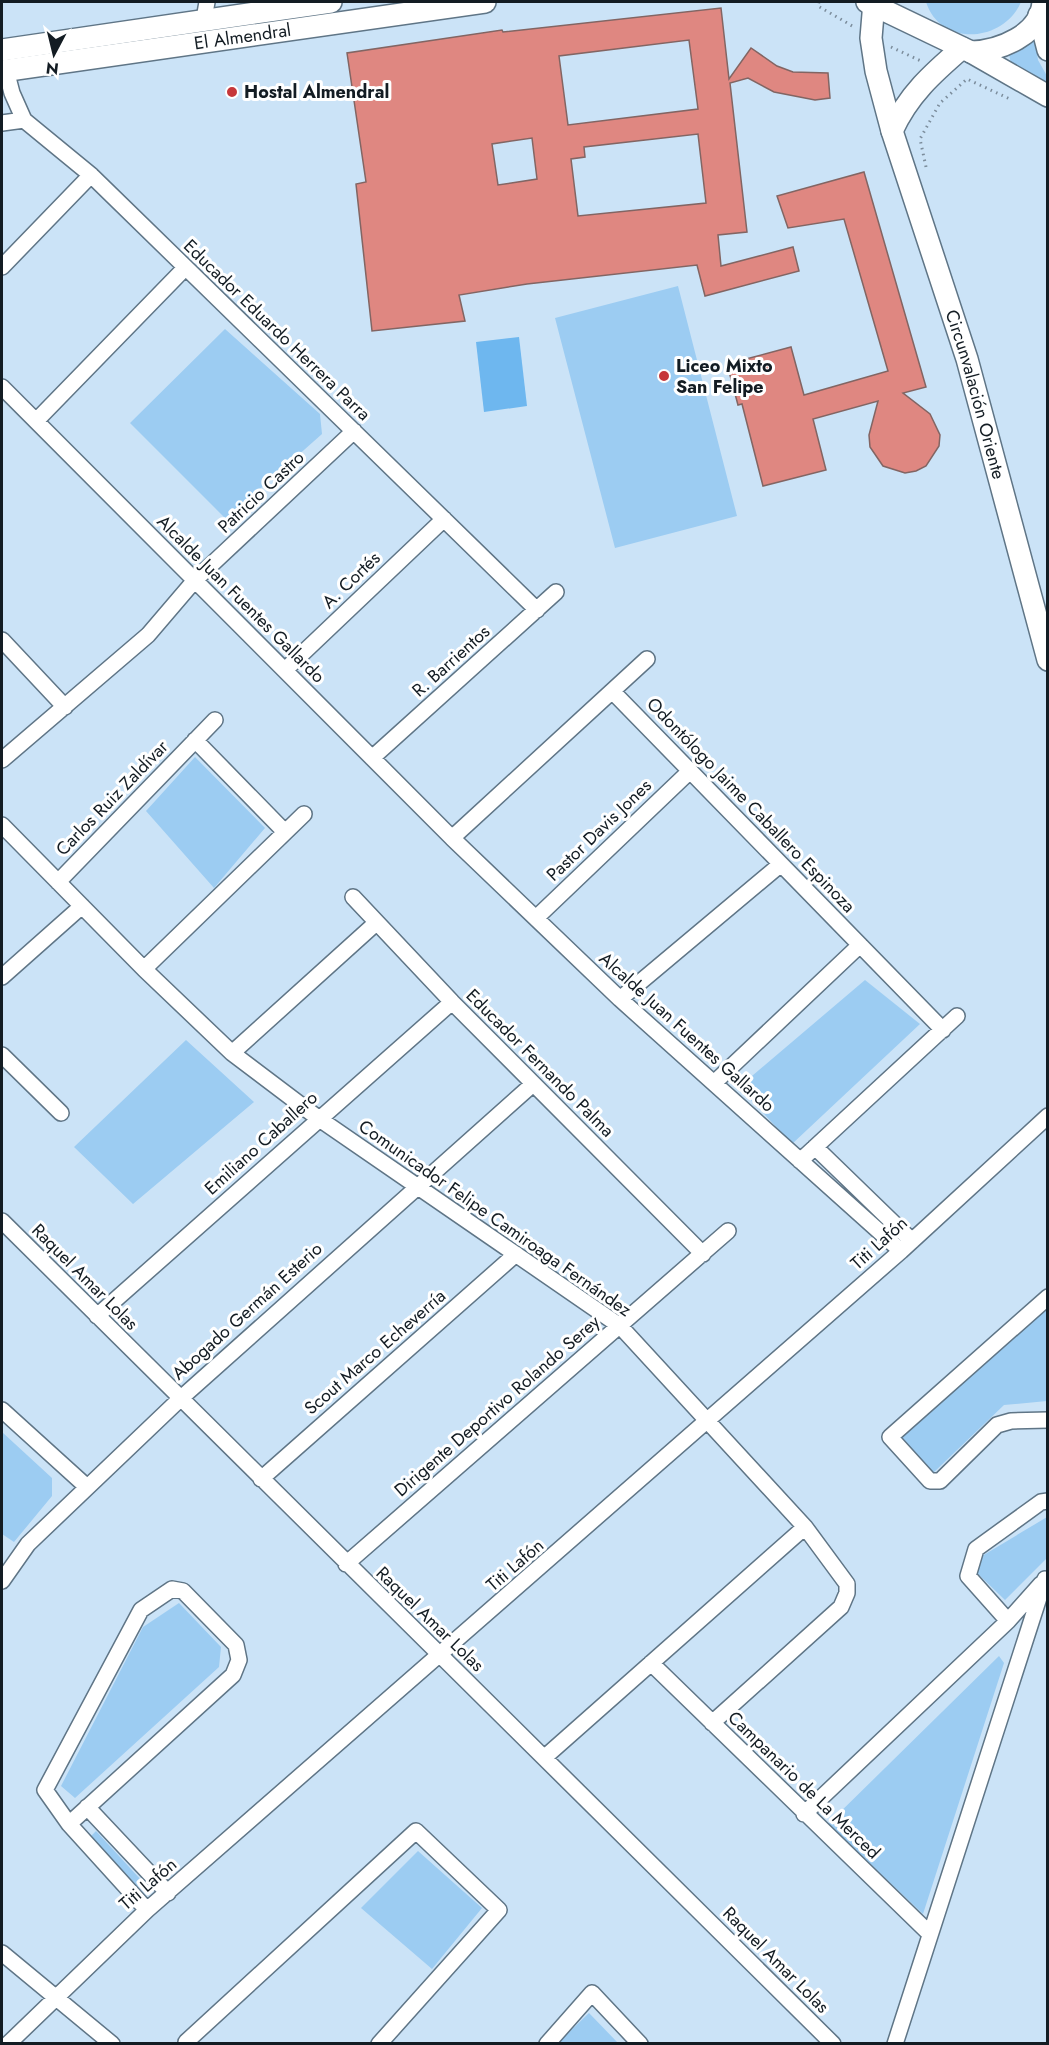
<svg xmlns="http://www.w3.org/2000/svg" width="1049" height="2045" font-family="Jost,sans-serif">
  <rect width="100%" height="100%" fill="#cbe3f7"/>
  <path fill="#9cccf2" d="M926,2H1021C1004,42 941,48 926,2Z
    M1035,38L1038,60L1047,76V83L1011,64L1009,54Z
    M678,286L737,516L615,548L555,318Z
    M225,329L320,414L322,434L226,519L130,423Z
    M195,757L265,828L214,888L146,811Z
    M865,980L920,1024L792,1144L739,1087Z
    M186,1040L254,1102L133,1204L74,1147Z
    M1047,1303V1401L1004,1405L931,1475L900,1437Z
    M2,1432L52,1478V1496L14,1542L2,1534Z
    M1047,1517V1558L1005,1600L977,1573V1559Z
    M179,1603L221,1647L219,1667L75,1798L61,1786L143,1627Z
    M999,1656L1004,1663L923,1914L828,1824Z
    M96,1831L142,1881L137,1886L91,1836Z
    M418,1851L482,1908L432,1969L361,1908Z
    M589,2013L618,2043H558Z"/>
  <path fill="#6eb7ef" d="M519,337L527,406L484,412L476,342Z"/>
  <path fill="#df8781" stroke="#826563" stroke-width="1.5" fill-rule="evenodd" d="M721,8L729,79L751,48L777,66L793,72L828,73L830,98L815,100L774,92L748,78L730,83L747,232L718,235L721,266L793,247L799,271L705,296L697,265L527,284L459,295L465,321L372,331L356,184L366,182L347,53L502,30L503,32ZM689,40L698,109L568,125L559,56ZM698,134L706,203L578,216L571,159L585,157L584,147ZM532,138L537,179L498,185L492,144Z
    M864,172L926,387L903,393L930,414L940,435L939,446L926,466L916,471L905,473L883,466L870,447L869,435L878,401L813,419L826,470L763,486L742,404L738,405L727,364L791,347L804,395L888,371L844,219L788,228L777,196Z"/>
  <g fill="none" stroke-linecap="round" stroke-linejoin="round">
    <g stroke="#5f7586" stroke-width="18">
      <path id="street" d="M204,19L207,2
        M6,70L12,93L24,120L91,175L537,610
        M2,123L24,120
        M2,267L91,175
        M2,387L452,838L620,999L901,1251
        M36,421L185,268
        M2,640L65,707
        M285,670L444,519
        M613,692L943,1030
        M195,740L285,832
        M372,758L556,592
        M2,760L148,635L195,580L354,431
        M2,825L144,969L232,1053L318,1118L620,1326L805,1527L847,1584V1593L841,1607L712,1723
        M452,838L647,659
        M58,882L215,720
        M353,897L452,1002L703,1254
        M536,918L690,771
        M144,969L304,814
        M2,977L82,906
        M620,999L781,864
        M232,1053L376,923
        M2,1055L61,1113
        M714,1083L860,945
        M815,1147L912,1241
        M800,1161L957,1016
        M2,1221L833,2044
        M1048,1297L890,1437L930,1481H940L997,1425L1011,1421L1048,1420
        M97,1316L452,1002
        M2,1410L87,1487
        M261,1479L516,1254
        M346,1564L728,1231
        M2,1581L28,1544L180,1399L533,1084
        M1008,1621L968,1576L976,1549L1041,1502L1048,1501
        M651,1663L930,1934
        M545,1757L805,1527
        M87,1807L168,1893
        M804,1814L1008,1621L1041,1584
        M69,1824L233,1675L239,1660L236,1645L183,1591L172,1589L141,1610L45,1790L69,1824L147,1910
        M2,1953L112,2044
        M8,2044L147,1910L901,1251L1048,1116
        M188,2044L186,2042L416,1831L499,1910L379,2044
        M547,2044L592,1993L640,2044
        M895,2044L1045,1579"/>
    </g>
    <g stroke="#5f7586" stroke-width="24">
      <g id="secondary">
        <path d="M867,2L971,52L1048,96"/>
        <path id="s1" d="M874,2L871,38L876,71L892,131L967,359L1048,660"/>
        <path d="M1039,15L1048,50"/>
        <path d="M2,50L331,2"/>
        <path d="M971,52C999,51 1041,35 1043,2"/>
        <path id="s2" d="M2,71L485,2"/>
        <path d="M892,131C908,95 933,73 962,48"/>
      </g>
    </g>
    <path stroke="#7b8c9b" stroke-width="3" stroke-dasharray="1.5 4.5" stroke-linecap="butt" d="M819,2L818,6L854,27
      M891,47L921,61
      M926,167L920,139L940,103L967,79L1012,100"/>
    <use href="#street" stroke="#fff" stroke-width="15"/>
    <use href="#secondary" stroke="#fff" stroke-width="21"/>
  </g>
  <g fill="#c6373a" stroke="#fff" stroke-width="2">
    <circle cx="232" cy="92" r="6"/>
    <circle cx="664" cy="376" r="6"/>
  </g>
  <g text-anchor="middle" stroke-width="6" stroke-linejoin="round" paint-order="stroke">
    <g font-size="18" fill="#131c23" stroke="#fff">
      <text dy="6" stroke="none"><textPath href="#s2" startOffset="243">El Almendral</textPath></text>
      <text transform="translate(277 330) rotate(44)" y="6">Educador Eduardo Herrera Parra</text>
      <text dy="6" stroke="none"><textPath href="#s1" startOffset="408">Circunvalación Oriente</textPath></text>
      <text transform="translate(261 492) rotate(-43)" y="6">Patricio Castro</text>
      <text transform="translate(351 580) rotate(-44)" y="6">A. Cortés</text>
      <text transform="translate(241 599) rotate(45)" y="6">Alcalde Juan Fuentes Gallardo</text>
      <text transform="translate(451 661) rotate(-42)" y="6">R. Barrientos</text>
      <text transform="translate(112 798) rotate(-46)" y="6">Carlos Ruiz Zaldívar</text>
      <text transform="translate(751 805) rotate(46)" y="6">Odontólogo Jaime Caballero Espinoza</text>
      <text transform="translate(599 830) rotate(-44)" y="6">Pastor Davis Jones</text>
      <text transform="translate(687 1032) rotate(42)" y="6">Alcalde Juan Fuentes Gallardo</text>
      <text transform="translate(540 1063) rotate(45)" y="6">Educador Fernando Palma</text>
      <text transform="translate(261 1143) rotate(-42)" y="6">Emiliano Caballero</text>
      <text transform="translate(495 1218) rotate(35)" y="6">Comunicador Felipe Camiroaga Fernández</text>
      <text transform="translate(879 1243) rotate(-42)" y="6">Titi Lafón</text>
      <text transform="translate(85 1277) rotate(45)" y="6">Raquel Amar Lolas</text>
      <text transform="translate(247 1311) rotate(-42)" y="6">Abogado Germán Esterio</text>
      <text transform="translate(375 1352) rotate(-41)" y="6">Scout Marco Echeverría</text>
      <text transform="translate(497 1406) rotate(-41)" y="6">Dirigente Deportivo Rolando Serey</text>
      <text transform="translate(515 1565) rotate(-41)" y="6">Titi Lafón</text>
      <text transform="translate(430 1619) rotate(44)" y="6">Raquel Amar Lolas</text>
      <text transform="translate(804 1785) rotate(44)" y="6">Campanario de La Merced</text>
      <text transform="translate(148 1884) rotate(-41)" y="6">Titi Lafón</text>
      <text transform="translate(776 1960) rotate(45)" y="6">Raquel Amar Lolas</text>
    </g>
    <g font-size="18" font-weight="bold" fill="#131c23" stroke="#fff" text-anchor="start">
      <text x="244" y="98">Hostal Almendral</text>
      <text x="676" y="372">Liceo Mixto<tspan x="676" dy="21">San Felipe</tspan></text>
    </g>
  </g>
  <rect width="1049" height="2045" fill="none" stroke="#131c23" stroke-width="6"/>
  <g transform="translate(54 54) rotate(187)" stroke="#ffffff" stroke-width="4.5" paint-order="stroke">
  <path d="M0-4.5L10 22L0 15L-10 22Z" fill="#131c23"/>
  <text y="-9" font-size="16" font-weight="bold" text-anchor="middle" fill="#131c23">N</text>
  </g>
</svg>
